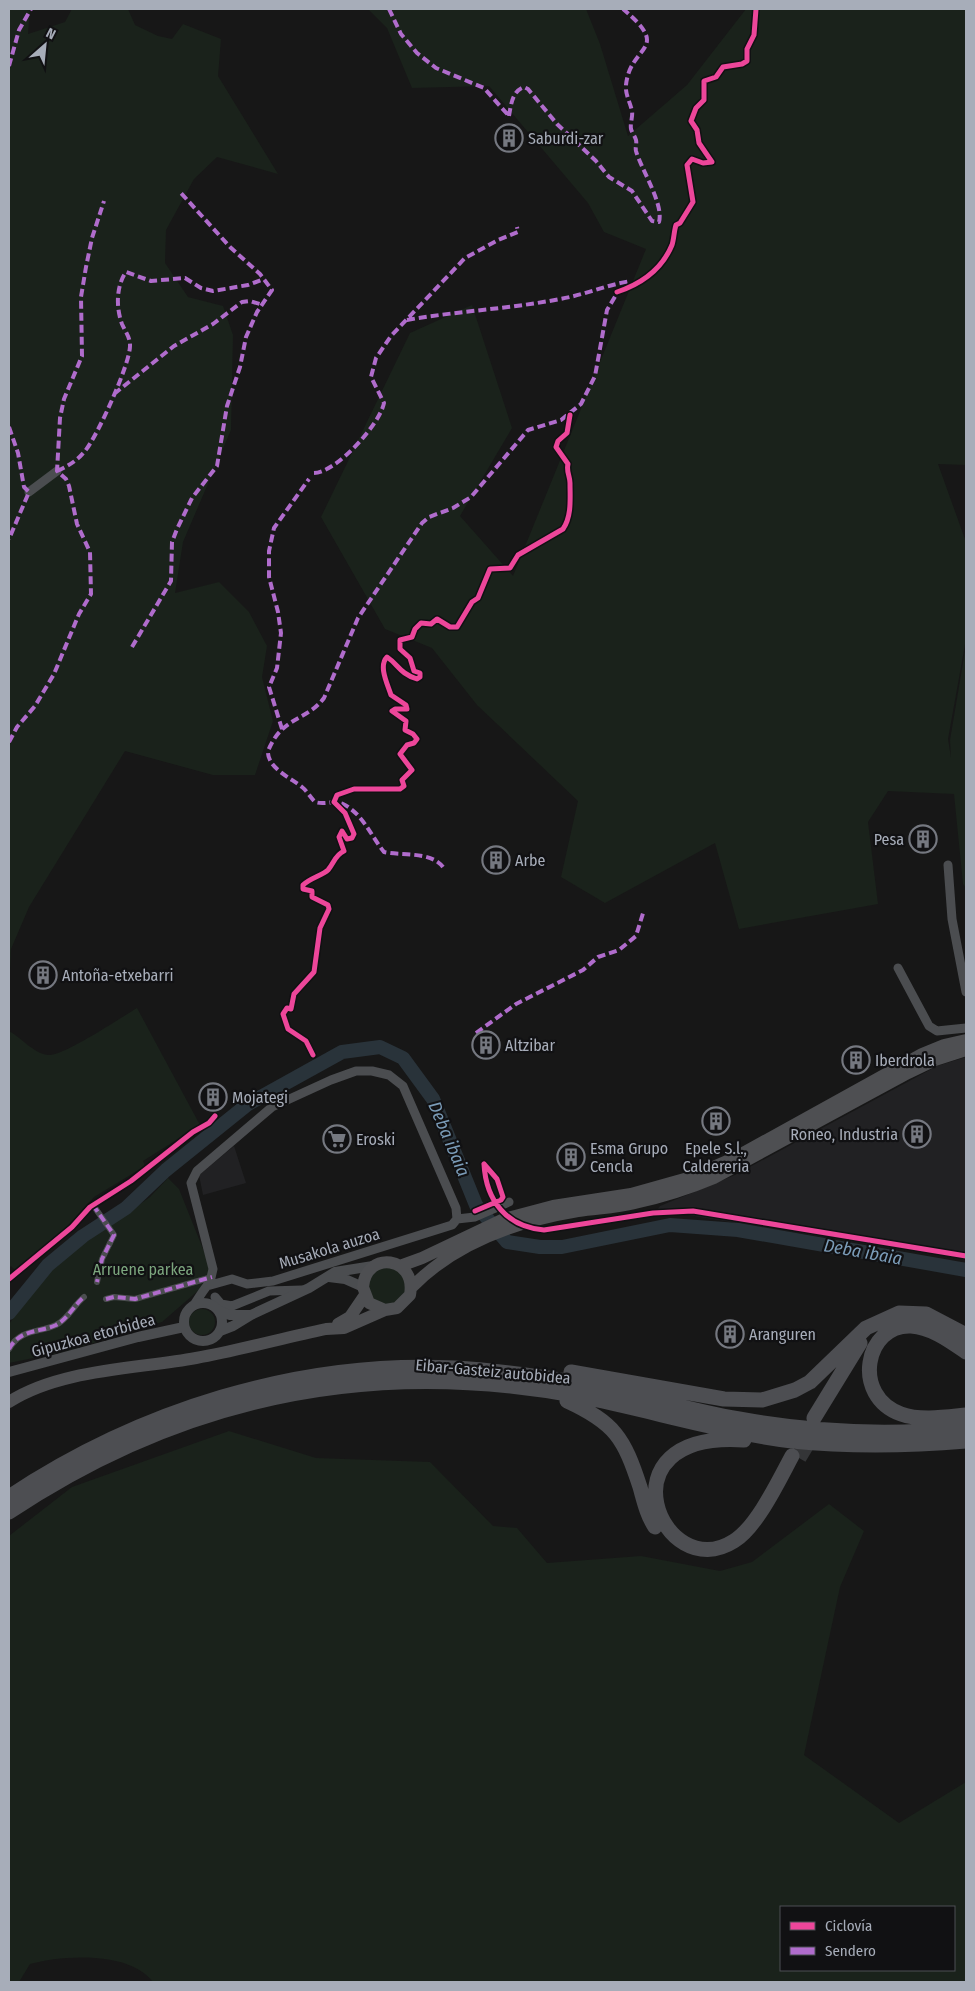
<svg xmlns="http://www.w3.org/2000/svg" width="975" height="1991" font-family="'Fira Sans Condensed',sans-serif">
  <rect width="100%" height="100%" fill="#171717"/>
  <path fill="#212123" d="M966,1057V1260L657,1210L660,1206L735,1175L937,1066Z
    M234,1146L246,1183L203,1195L199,1175Z"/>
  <path fill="#1a221b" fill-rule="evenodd" d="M9,9H30L28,34L65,22L72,9H128L135,25L158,36L172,39L183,24L221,39L218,76L278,174L217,157L194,179L166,230L165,263L188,297L223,306L233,335L231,430L183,542L175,593L219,582L249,612L267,646L262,677L273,721L255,775H213L125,751L29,907L11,949L9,992Z
    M368,9H586L600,44L628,136L687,85L746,9H966V465L938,464L966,542V639L948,739L951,758L950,740L966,645V888L963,884L954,794L888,791L868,822L878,904L739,929L715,843L605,903L561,877L578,801L477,705L432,648L385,629L321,517L410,333L472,305L512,428L460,516L513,576L646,249L604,232L588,203L489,86L412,88L387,28Z
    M137,1008L200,1125L143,1161L145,1166L94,1197L58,1237L15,1270L11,1266L9,1269V1031C22,1038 33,1053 48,1055C62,1057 122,1017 137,1008Z
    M168,1178L179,1189L209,1264L211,1272L200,1289L162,1322L67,1351L9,1363V1324L51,1267L150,1197Z
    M382,1266L401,1271L407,1290L394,1306L374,1303L367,1279Z
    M189 1322a13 13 0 1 1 26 0a13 13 0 1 1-26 0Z
    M229,1431L316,1458L430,1462L493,1526L517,1528L547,1563L641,1556L720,1571L752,1562L829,1504L864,1531L840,1587L804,1755L899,1823L966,1782V1982H153C130,1951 63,1955 30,1964L19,1982H9V1536L72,1487ZM781,1907H954V1970H781Z"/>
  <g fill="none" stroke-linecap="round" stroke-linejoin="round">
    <path stroke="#29333a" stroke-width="14" d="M9,1313L48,1265L83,1236L126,1208L166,1170L248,1104L342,1052L380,1047L403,1058L433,1099L476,1205L507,1242L540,1247H562L670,1225L738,1230L966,1270"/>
    <path stroke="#343537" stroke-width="15" stroke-dasharray="15 8" stroke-linecap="butt" d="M799,1458L822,1419"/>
    <path stroke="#4b4d50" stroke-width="6" d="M93,1205L114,1235L102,1259L97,1282
      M106,1299L114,1297L135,1299L212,1277
      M9,1349C20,1329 38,1333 56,1325C68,1319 74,1305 84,1297"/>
    <path stroke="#4b4d50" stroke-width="9" d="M29,492L57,471
      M948,865L952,919L966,992
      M898,968L929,1026L937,1031L966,1028
      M457,1219L475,1217L509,1202
      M215,1297L221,1304L232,1306L269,1291L302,1290
      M194,1305C199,1297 204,1289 210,1282L213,1269L191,1183L197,1171L272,1107L331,1080L356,1071H372L389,1075L403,1086L456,1208L457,1219L452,1225L273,1281L247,1284L232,1279L207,1286"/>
    <path stroke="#4b4d50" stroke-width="10" d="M329,1277L345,1279L363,1287
      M184 1322a19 19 0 1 1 38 0a19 19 0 1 1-38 0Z
      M219,1311L230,1315H250
      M220,1331L233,1326L251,1315L309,1288L335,1272L373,1266
      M9,1372L138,1337L184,1327"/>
    <path stroke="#4e4f52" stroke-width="12" d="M400,1266L422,1258L504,1219L553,1206L631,1194L688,1178L734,1158L922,1054L944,1045L966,1040
      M412,1287C455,1243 518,1221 578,1211C597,1208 616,1208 635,1203C662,1197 688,1189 714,1178L908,1073L935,1060L966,1050
      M338,1324L350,1317L365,1295
      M9,1402C60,1369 137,1369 196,1358C240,1350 283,1338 326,1329L344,1328L385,1310L397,1308L410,1295C417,1256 366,1250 363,1287L369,1303L385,1310"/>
    <path stroke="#4d4e52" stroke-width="15" d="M966,1352C950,1341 931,1327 911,1326C865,1324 851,1396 901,1414C920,1421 946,1417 966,1415
      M571,1372L724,1399L762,1400L795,1390L810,1382L866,1328L899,1313L926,1314L966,1335
      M567,1401C615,1423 624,1438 640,1487C644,1501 647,1515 655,1527
      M814,1418L860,1343
      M744,1440C597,1430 662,1587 734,1541C757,1527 779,1480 792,1456
      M9,1497C138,1411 298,1360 455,1368C495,1370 534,1376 574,1382C629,1392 683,1409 739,1419C816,1433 888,1436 966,1428
      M9,1512C183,1396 372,1357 578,1396C650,1410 720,1432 792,1441C851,1447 908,1446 966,1441"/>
    <path stroke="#b06ccc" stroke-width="4" stroke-dasharray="8 4" stroke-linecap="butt" d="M389,9L401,34L417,53L436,68L484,88L509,116
      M9,66L19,30L31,9
      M509,116C511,105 512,91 524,87L528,89L557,124L596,161L609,177L632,191L652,221L659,222C664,204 641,169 636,151C635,147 637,144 636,140C635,136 632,133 631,129C630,123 633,117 632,111C630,102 625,94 626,85C630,44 673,51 623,9
      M407,320C457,311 509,309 560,299C584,295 606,285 631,281
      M114,394L174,346L213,324L242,302L250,301L263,305
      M9,427L18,453L24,487L29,492L9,539
      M57,471C68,466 77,461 85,451C97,437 131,362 130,345C130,337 125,331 122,324C116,308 116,286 126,272L151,281L185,278L201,288L213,291L248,285L264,279
      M314,473C337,472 380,424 384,403L371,377L376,358L391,336L465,258L498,240L518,232L517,227
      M132,647L171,581L172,542L177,529L192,498L217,466L227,406L240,367L246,337L257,312L272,290L260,274L230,247L181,193
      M282,729L269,687L277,668L281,633L278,612L269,577V551L274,528L309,479
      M9,742L17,727L35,706L54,674L79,614L91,594L90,552L77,524L69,486L66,479L57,471L60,418L64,399L82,356L81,297L86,267L92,238L104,201
      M443,867C431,851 401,856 384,852C371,836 363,814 343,804C334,800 324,805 315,802C310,797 307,791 302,787C291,778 267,768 268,751C282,716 307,721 324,698L358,618L422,523L429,517L453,508L471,497L528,430L561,420L581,404L595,376L607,310L619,290
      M476,1033L516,1004L583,970L598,957L619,950L636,936L644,910
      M93,1205L114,1235L102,1259L97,1282
      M106,1299L114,1297L135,1299L212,1277
      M9,1349C20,1329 38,1333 56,1325C68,1319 74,1305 84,1297"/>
    <g stroke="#111113" stroke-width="8">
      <path id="cycleway" d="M617,292C641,284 662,269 672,245C674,239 674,231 676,225L680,223L693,202L687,165L692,159L703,163L712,162L699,143L697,130L691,121L696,108L704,100V81L716,77L723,67L742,64L747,61V49L754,35L756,9
        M313,1055L306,1041L288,1029L283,1014L287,1008L291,1009L294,994L314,972L320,928L329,909L328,905L312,897V891L303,889V885C310,878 323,875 328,870C334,863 335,855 344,851L339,837L342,831L347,839L352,838L354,834L345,813L334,802L337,795L354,789H400L404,786L402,780L412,770L400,754L407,745L414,743L417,739L413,734L405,730L406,721L392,711L395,709H407L406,705L391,695C388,685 378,666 387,657C399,665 399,673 417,679L420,677V673L414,671L410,658L400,649V640L412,637L415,629L421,623L431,624L437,619L450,627H457L472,602L478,598L490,569L510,568L518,555L563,529C572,516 570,498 570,483C570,476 566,471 568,464L556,447L558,441L567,433L570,415
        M484,1164C486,1201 507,1227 544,1230L653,1213L693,1211L966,1256
        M475,1211L501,1200L503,1197L497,1179L484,1164
        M9,1279L72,1227L90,1207L131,1181L193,1132L209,1123L215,1116"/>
    </g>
    <use href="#cycleway" stroke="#ed469a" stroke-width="5"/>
  </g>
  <defs>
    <g id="building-ring" transform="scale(1.4375)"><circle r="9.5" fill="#111113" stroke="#757880" stroke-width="1.5"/><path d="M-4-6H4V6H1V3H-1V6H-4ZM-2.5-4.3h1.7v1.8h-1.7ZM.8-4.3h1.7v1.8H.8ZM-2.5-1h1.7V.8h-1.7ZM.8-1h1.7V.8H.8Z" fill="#757880"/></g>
    <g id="supermarket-ring" transform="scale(1.4375)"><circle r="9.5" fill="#111113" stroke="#757880" stroke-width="1.5"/><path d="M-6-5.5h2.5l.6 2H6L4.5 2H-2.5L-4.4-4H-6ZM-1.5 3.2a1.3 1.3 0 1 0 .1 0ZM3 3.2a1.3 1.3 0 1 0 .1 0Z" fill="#757880"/></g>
  </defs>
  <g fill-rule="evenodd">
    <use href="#building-ring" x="509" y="138"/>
    <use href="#building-ring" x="923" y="839"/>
    <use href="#building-ring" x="496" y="860"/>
    <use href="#building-ring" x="43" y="975"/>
    <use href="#building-ring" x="486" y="1045"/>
    <use href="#building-ring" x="856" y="1060"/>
    <use href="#building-ring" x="213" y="1097"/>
    <use href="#building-ring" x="716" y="1121"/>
    <use href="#building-ring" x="917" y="1134"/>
    <use href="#supermarket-ring" x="337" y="1139"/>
    <use href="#building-ring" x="571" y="1157"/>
    <use href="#building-ring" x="730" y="1334"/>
  </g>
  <g text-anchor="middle" stroke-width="4.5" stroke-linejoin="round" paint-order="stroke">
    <g font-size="16" fill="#a7adb9" stroke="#111113" text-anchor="start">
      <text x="528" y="144">Saburdi-zar</text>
      <text x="904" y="845" text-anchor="end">Pesa</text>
      <text x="515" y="866">Arbe</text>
      <text x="62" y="981">Antoña-etxebarri</text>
      <text x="505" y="1051">Altzibar</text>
      <text x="875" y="1066">Iberdrola</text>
      <text x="232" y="1103">Mojategi</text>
      <text x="898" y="1140" text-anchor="end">Roneo, Industria</text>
      <text x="356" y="1145">Eroski</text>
      <text x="590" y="1154">Esma Grupo<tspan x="590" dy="18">Cencla</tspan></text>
      <text x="716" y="1154" text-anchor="middle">Epele S.l.,<tspan x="716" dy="18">Caldereria</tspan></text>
      <text x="749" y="1340">Aranguren</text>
    </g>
    <g font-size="16" fill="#a7adb9" stroke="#111113">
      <text transform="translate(329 1248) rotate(-17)" y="6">Musakola auzoa</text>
      <text transform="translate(93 1335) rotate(-15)" y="6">Gipuzkoa etorbidea</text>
      <text transform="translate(493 1371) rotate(5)" y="6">Eibar-Gasteiz autobidea</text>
    </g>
    <g font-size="16" fill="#7ca67e" stroke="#111113">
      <text x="143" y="1275">Arruene parkea</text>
    </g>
    <g font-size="18" font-style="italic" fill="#7b9cb8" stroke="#111113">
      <text transform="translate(449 1139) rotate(67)" y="6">Deba ibaia</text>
      <text transform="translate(863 1252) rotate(10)" y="6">Deba ibaia</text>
    </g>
  </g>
  <rect width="975" height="1991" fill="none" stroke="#a7adb9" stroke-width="20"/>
  <rect x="780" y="1906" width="175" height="65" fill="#111113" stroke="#4d4f55"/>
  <rect x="790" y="1922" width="25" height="8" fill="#ed469a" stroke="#4d4f55"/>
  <text x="825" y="1931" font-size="15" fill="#a7adb9">Ciclovía</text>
  <rect x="790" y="1947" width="25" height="8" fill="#b06ccc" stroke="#4d4f55"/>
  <text x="825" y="1956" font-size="15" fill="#a7adb9">Sendero</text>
  <g transform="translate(45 45) rotate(27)" stroke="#111113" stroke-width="4" paint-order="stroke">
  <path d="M0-4L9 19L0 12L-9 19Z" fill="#a7adb9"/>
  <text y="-8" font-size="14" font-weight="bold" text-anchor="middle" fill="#a7adb9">N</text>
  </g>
</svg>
